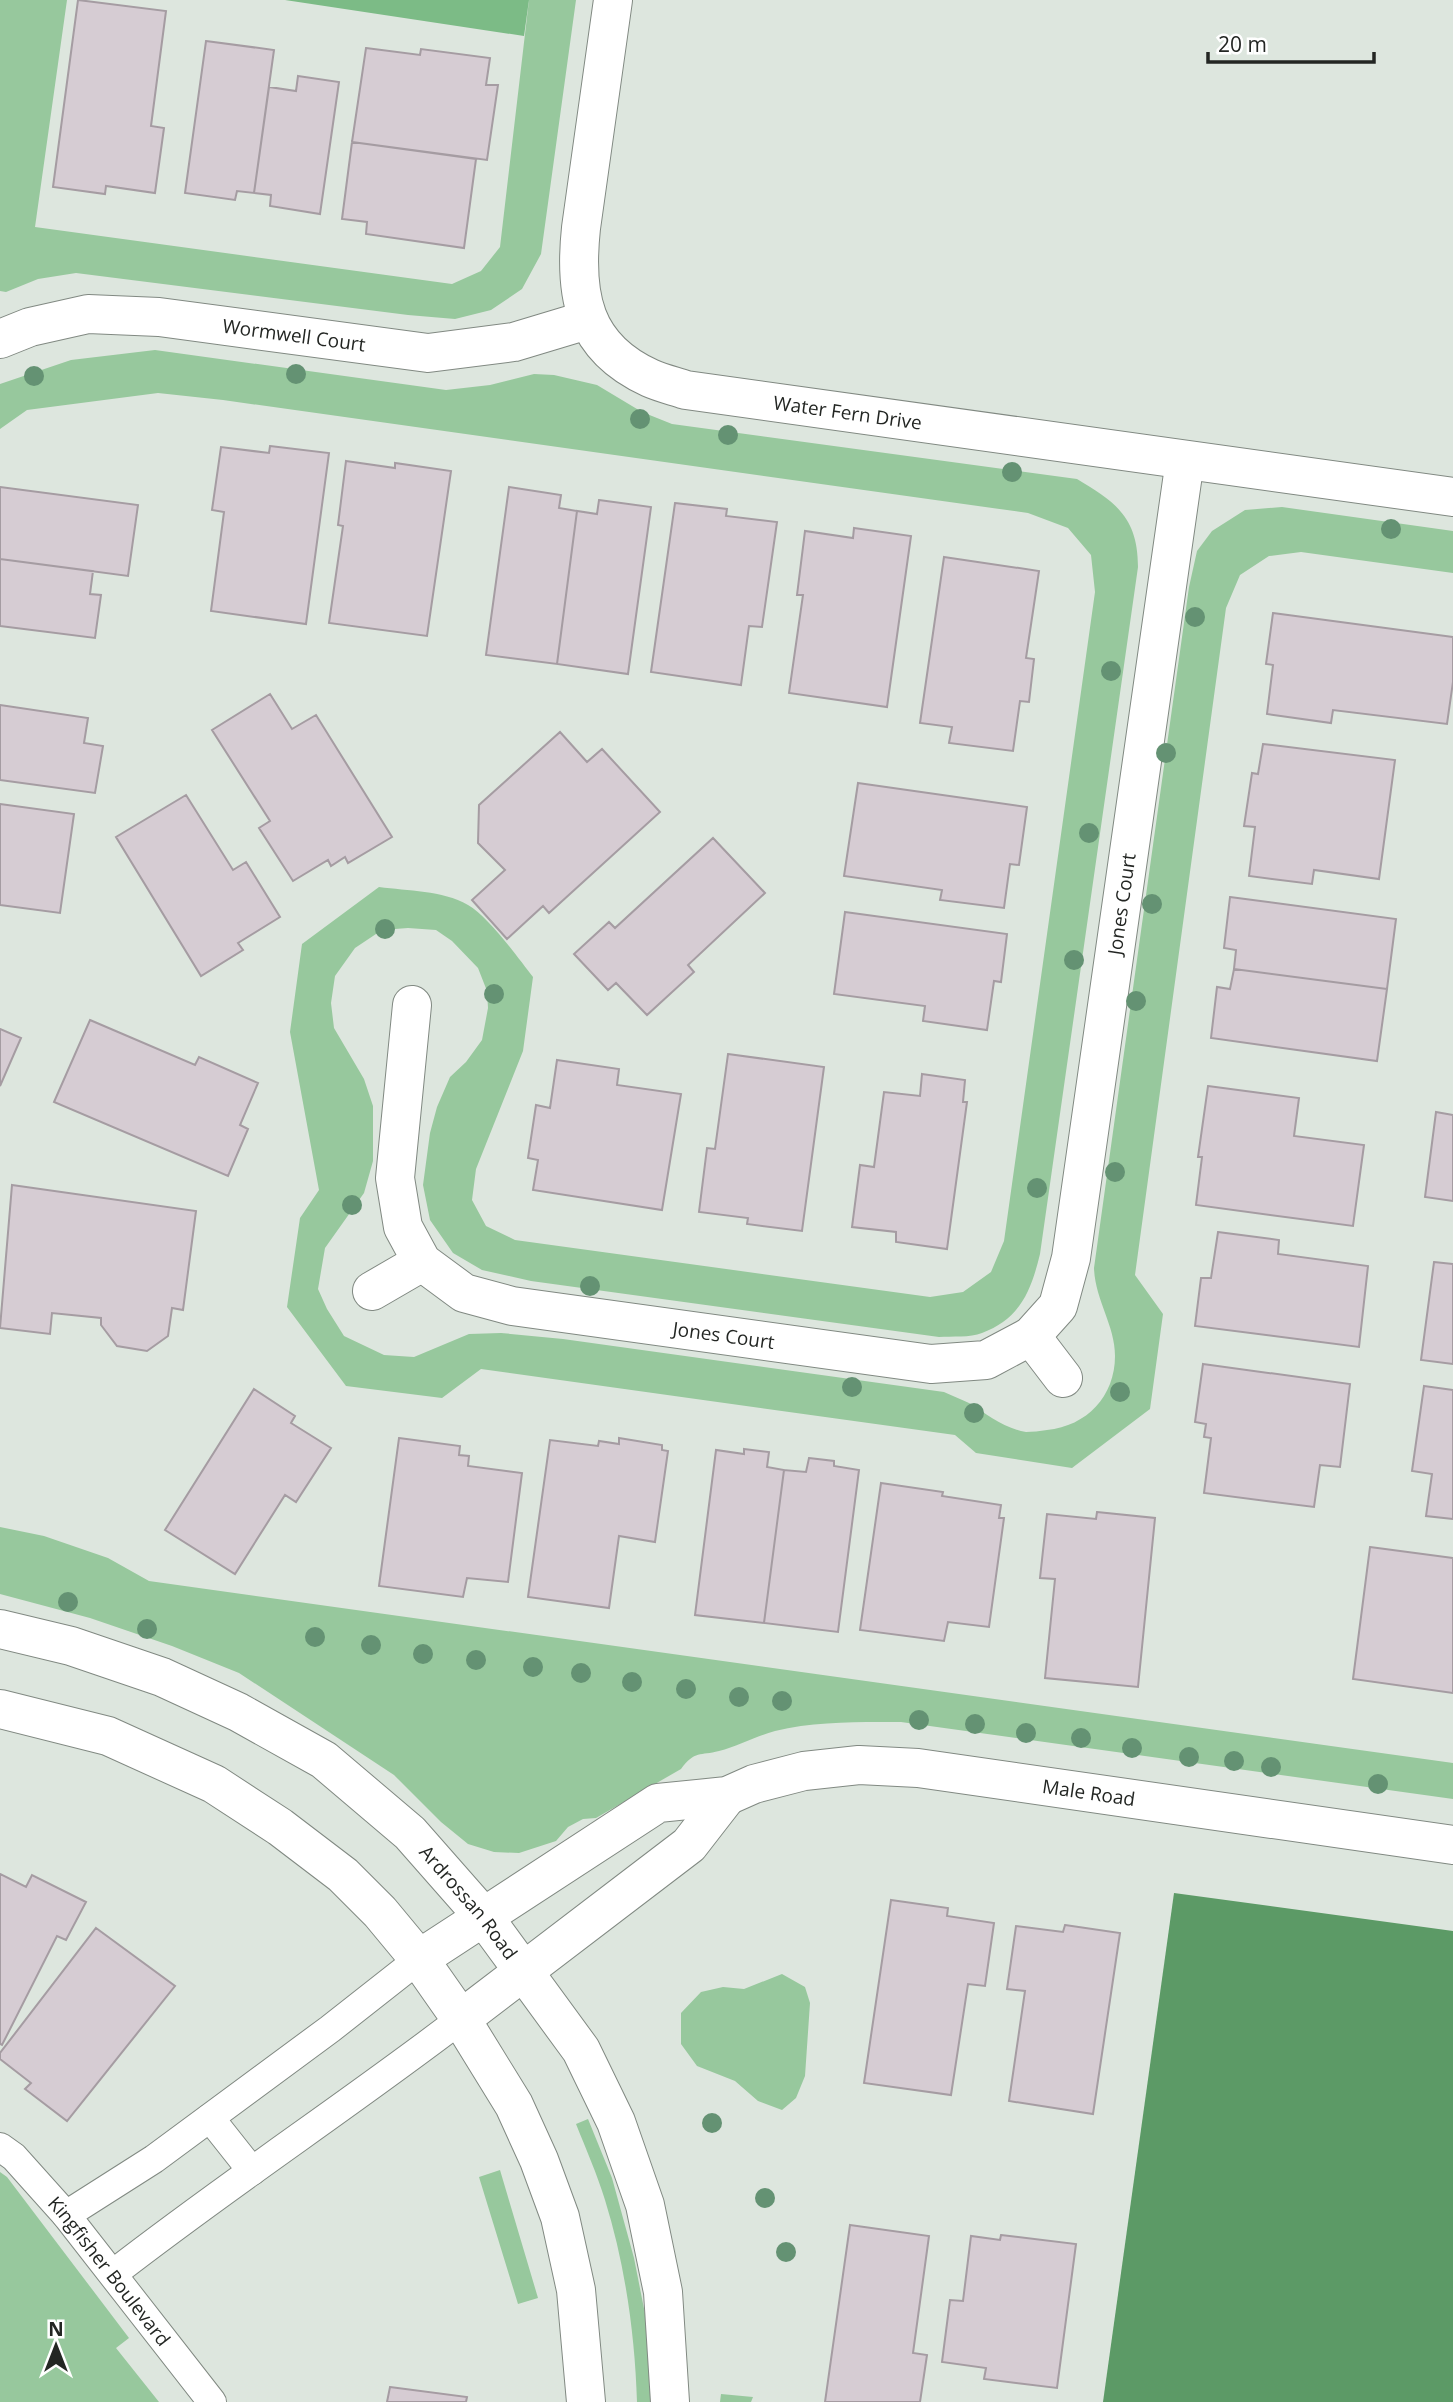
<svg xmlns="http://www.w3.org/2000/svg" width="1453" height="2402" font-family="'Open Sans',sans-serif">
  <rect width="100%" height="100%" fill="#dde6de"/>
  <path fill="#97c89d" d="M0,0H67L35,227L452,284L481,271L500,247L529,0H576L541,254L522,289L491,310L455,319L408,315L76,273L38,279L6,292L0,291Z
    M155,350L446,390L490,385L534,374L554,375L597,385L642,412L672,424L1077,479C1116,502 1138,518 1138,567L1040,1254C1031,1291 1020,1319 982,1333C970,1338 952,1336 939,1337L531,1281L482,1270L453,1253L430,1220L423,1185L430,1133L437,1107L450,1077L466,1062L482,1040L488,1008L487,991L478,968L452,941L436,930L408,928L382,930L355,948L335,976L331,1003L334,1028L364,1079L373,1106V1161L364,1193L325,1248L318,1289L327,1309L344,1336L384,1355L414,1357L469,1334L501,1333L563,1339L944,1392C952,1396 961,1399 969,1403C987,1414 1003,1428 1026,1432C1032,1432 1040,1431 1047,1430C1087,1426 1115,1396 1115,1356C1115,1325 1095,1300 1094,1268L1189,587L1197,551L1212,531L1245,510L1282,507L1453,531V573L1301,552L1269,556L1240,575L1226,608L1135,1275L1163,1314L1150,1409L1072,1468L976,1453L955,1435L481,1369L442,1398L346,1386L287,1307L300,1218L319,1190L290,1032L302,944L379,887C408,891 442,890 468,905C488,916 518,958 533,977L523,1051L476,1169L472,1200L486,1226L515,1240L930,1297L963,1292L991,1272L1004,1241L1095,592L1091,555L1068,528L1028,513L223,400L158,393L27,410L0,429V384L71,360Z
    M0,1527L44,1536L108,1558L149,1581L1453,1763V1799L901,1722C859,1722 816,1721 775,1731C756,1736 738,1746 719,1751C700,1756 695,1750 681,1769L596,1818L583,1819L568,1827L556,1841L519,1853L494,1852L468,1844L441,1822L394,1775L239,1673L172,1646L90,1618L0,1594Z
    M782,1974L805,1987L810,2003L805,2076L796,2098L782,2110L758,2101L735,2081L697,2066L681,2044V2013L701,1992L723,1987L744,1989Z
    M588,2119L612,2178L634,2258L648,2329L651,2402H637C635,2335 625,2264 605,2200C597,2174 586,2149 576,2124Z
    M500,2170L538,2298L518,2304L479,2177Z
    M0,2172L7,2177L129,2338L116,2348L159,2402H0Z
    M721,2394L753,2397L751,2402H720Z"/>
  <path fill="#7cbb86" d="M285,0H529L524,36Z"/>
  <path fill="#5c9a66" d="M1174,1893L1453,1931V2402H1103Z"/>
  <path fill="#d6ccd3" stroke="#a59ca2" stroke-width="2" d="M78,0L166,11L151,126L164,128L155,193L106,186L105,194L53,187Z
    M206,41L274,50L254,193L237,191L235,200L185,193Z
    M366,48L420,55L421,49L490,58L486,85H498L487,160L352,142Z
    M298,76L339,82L320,214L270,206L271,195L254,193L269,87L296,91Z
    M352,142L476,159L464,248L366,234L367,222L342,219Z
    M270,446L329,453L306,624L211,611L224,512L212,510L221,447L269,453Z
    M346,461L395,468V463L451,471L427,636L329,623L343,526L338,525Z
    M0,487L138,505L128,576L0,559Z
    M509,487L561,495L559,508L577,511L557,664L486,655Z
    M599,500L651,507L628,674L557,664L577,511L597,514Z
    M675,503L727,509L726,516L777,522L762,627L749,626L741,685L651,672Z
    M854,528L911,536L887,707L789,693L803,595H797L805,531L853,538Z
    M944,557L1039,571L1026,658L1034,659L1029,702L1020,701L1013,751L949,743L952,727L920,723Z
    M0,559L93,571L90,594L101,595L95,638L0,626Z
    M1273,613L1453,637V682L1447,724L1333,710L1331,723L1267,714L1273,665L1266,664Z
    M270,694L292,729L316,715L392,837L348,863L345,857L331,866L328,860L293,881L259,828L270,821L212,730Z
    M0,705L88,718L84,743L103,746L95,793L0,780Z
    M560,732L587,762L602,749L660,812L549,913L543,906L507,939L472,900L505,870L478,843L479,805Z
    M1263,744L1395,760L1379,879L1314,870L1312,884L1249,876L1255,827L1244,826L1252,773L1258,774Z
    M858,783L1027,807L1019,865L1010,864L1004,908L940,900L942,890L844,876Z
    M186,795L233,870L246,862L280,917L238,943L243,950L201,976L116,837Z
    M0,804L74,814L60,913L0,905Z
    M713,838L765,893L688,965L694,972L647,1015L616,983L608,990L574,954L609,922L615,928Z
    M1230,897L1396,919L1387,989L1234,969L1236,950L1224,948Z
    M845,912L1007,934L1001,982L994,981L987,1030L923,1021L925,1006L834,994Z
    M1234,969L1387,989L1377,1061L1211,1038L1217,987L1230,989Z
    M90,1020L195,1065L199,1057L258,1083L240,1125L248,1129L228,1176L54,1102Z
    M0,1029L21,1038L0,1086Z
    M728,1054L824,1067L802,1231L747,1224L748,1218L699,1212L707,1148L715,1149Z
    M557,1060L619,1069L617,1085L681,1094L662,1210L533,1190L538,1160L528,1158L536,1105L550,1108Z
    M922,1074L965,1080L963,1102H967L947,1249L896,1242V1232L852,1227L860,1165L874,1167L884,1092L920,1096Z
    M1208,1086L1299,1098L1294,1136L1364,1145L1353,1226L1196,1205L1202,1157H1198Z
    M1436,1112L1453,1115V1201L1425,1197Z
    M12,1185L196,1211L183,1310L172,1308L168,1336L147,1351L117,1346L101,1325V1318L52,1313L50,1334L0,1328Z
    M1218,1232L1279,1240L1278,1254L1368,1266L1359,1347L1195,1326L1201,1278H1211Z
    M1434,1262L1453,1264V1364L1421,1360Z
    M1203,1364L1350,1384L1340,1467L1320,1465L1314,1507L1204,1493L1211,1438L1204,1437L1206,1424L1195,1422Z
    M1424,1386L1453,1390V1519L1426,1516L1432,1474L1412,1471Z
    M254,1389L295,1416L291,1423L331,1448L296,1502L285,1495L235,1574L165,1530Z
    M399,1438L460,1446L459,1455L469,1456L468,1466L522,1473L508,1582L467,1578L463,1597L379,1586Z
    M619,1438L662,1445V1450L668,1451L655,1542L619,1536L609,1608L528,1597L550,1440L598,1446L599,1441L619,1444Z
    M744,1449L769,1452L767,1467L784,1470L764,1623L695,1615L716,1450L744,1454Z
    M809,1458L834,1461V1466L859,1470L838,1632L764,1623L784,1470L806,1472Z
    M881,1483L943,1492L942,1496L1001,1505L999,1518H1004L989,1627L948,1622L944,1641L860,1630Z
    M1097,1512L1155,1518L1138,1687L1045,1678L1055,1579L1040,1578L1047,1514L1096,1519Z
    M1370,1547L1453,1558V1693L1353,1679Z
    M0,1874L26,1887L32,1875L86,1902L66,1940L57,1936L2,2045L0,2044Z
    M891,1900L948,1908L947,1916L994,1923L985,1986L968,1984L951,2095L864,2083Z
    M1065,1925L1120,1933L1093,2114L1009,2101L1025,1991L1007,1989L1016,1926L1063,1932Z
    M96,1928L175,1986L67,2121L25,2089L31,2083L0,2059V2053Z
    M850,2225L929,2236L913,2353L927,2355L920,2402H825Z
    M1001,2235L1076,2244L1057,2388L984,2379L986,2368L942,2362L950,2300L963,2301L971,2236L1000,2240Z
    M390,2387L467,2397L466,2402H387Z"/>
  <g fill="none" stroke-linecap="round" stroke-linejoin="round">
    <g stroke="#818982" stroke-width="30">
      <g id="service">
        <path d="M210,2118L252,2171"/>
        <path id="s1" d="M0,2147L14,2157L66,2215L212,2402"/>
        <path d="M66,2215L154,2159L330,2029L419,1959"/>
        <path d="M114,2273C227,2185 347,2106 461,2019"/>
      </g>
    </g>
    <g stroke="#818982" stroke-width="40">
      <g id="minor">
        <path id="s2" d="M613,0L581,228C574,294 582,347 650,378C661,383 674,386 686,390L1453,497"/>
        <path id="s3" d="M0,339L30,327L88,314L159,317L428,353L514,342L587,320"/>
        <path id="s4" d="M412,1005L395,1178L403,1227L422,1262L464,1293L512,1306L931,1364L986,1360L1031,1336L1058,1306L1071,1258L1185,460"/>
        <path d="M372,1291L422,1262"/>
        <path d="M1031,1336L1063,1378"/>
      </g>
    </g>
    <g stroke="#818982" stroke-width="40">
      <g id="tertiary">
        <path id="s5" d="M419,1959L658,1803L727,1796L754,1784L804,1771L859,1765L918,1768L1453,1845"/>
        <path d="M461,2019L689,1845L727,1796"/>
      </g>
    </g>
    <g stroke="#818982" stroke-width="40">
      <g id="secondary">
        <path id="s6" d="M0,1629L71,1646L162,1677L238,1712L324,1760L410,1833L483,1916L581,2050L616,2122L645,2205L663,2292L670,2402"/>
        <path d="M0,1709L108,1736L214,1784L280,1827L343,1875L380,1912L419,1959L461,2019L514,2105L539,2160L560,2217L576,2290L586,2402"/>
      </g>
    </g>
    <use href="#service" stroke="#fff" stroke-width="28"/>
    <use href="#minor" stroke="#fff" stroke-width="38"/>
    <use href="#tertiary" stroke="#fff" stroke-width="38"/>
    <use href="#secondary" stroke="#fff" stroke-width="38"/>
  </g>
  <g fill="#649273">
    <circle cx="296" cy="374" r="10"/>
    <circle cx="34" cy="376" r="10"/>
    <circle cx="640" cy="419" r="10"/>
    <circle cx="728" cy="435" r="10"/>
    <circle cx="1012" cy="472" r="10"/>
    <circle cx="1391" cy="529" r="10"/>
    <circle cx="1195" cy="617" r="10"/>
    <circle cx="1111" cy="671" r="10"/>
    <circle cx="1166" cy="753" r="10"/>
    <circle cx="1089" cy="833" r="10"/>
    <circle cx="1152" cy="904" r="10"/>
    <circle cx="385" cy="929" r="10"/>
    <circle cx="1074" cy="960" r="10"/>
    <circle cx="494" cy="994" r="10"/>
    <circle cx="1136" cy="1001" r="10"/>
    <circle cx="1115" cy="1172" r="10"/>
    <circle cx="1037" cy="1188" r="10"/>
    <circle cx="352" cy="1205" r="10"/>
    <circle cx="590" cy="1286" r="10"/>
    <circle cx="852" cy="1387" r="10"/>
    <circle cx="1120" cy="1392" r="10"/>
    <circle cx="974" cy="1413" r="10"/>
    <circle cx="68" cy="1602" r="10"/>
    <circle cx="147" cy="1629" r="10"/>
    <circle cx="315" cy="1637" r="10"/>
    <circle cx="371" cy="1645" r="10"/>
    <circle cx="423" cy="1654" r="10"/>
    <circle cx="476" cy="1660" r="10"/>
    <circle cx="533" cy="1667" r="10"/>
    <circle cx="581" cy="1673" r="10"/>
    <circle cx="632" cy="1682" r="10"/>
    <circle cx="686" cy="1689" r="10"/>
    <circle cx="739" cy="1697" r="10"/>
    <circle cx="782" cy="1701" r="10"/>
    <circle cx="919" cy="1720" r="10"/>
    <circle cx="975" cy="1724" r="10"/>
    <circle cx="1026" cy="1733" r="10"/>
    <circle cx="1081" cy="1738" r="10"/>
    <circle cx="1132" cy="1748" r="10"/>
    <circle cx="1189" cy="1757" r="10"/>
    <circle cx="1234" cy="1761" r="10"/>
    <circle cx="1271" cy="1767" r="10"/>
    <circle cx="1378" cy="1784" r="10"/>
    <circle cx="712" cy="2123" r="10"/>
    <circle cx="765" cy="2198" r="10"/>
    <circle cx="786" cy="2252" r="10"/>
  </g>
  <g text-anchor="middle" stroke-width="5" stroke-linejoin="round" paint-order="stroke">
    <g font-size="19" fill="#232623" stroke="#fff">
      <text dy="7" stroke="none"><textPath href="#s3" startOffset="299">Wormwell Court</textPath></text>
      <text dy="7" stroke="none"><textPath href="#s2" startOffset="611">Water Fern Drive</textPath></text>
      <text dy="7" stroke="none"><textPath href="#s4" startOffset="1342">Jones Court</textPath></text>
      <text dy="7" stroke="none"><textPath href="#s4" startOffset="579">Jones Court</textPath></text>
      <text dy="7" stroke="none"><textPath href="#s5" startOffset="723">Male Road</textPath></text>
      <text dy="7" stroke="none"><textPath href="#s6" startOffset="555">Ardrossan Road</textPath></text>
      <text dy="7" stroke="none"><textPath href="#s1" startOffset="166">Kingfisher Boulevard</textPath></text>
    </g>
  </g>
  <g transform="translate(56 2346)" stroke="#ffffff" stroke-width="5" paint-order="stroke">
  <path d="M0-5L12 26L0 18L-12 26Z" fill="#232623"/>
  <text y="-10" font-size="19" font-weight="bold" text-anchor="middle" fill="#232623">N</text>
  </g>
  <path d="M1208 52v10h166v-10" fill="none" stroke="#232623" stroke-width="3.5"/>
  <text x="1218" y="52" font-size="21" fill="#232623" stroke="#ffffff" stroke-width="5" paint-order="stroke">20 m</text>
</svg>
